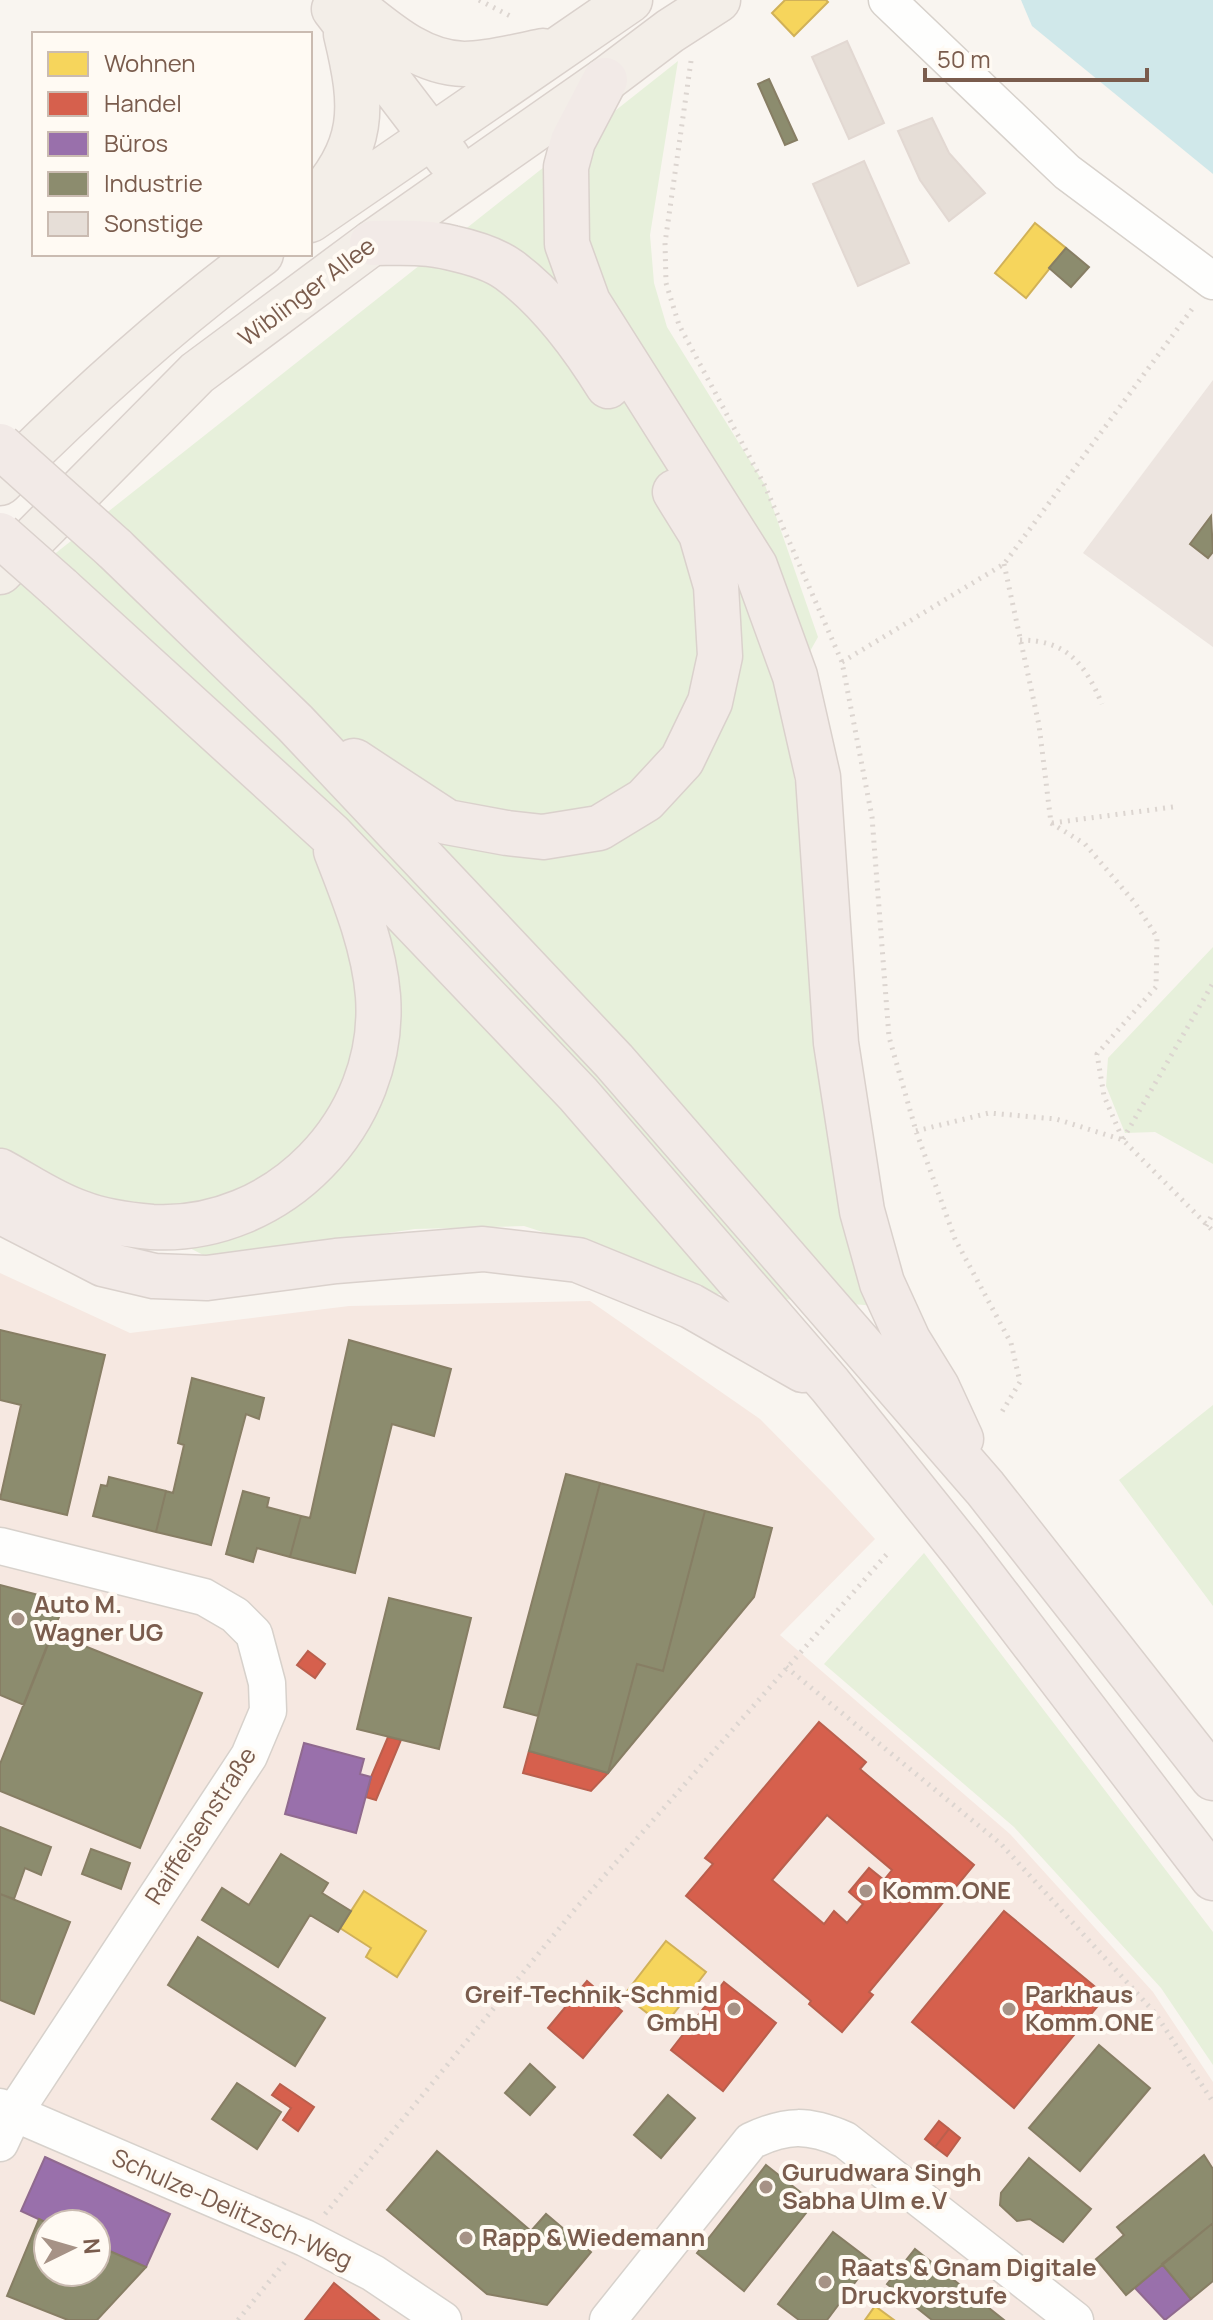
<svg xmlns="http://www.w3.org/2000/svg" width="1213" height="2320" font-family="Manrope,sans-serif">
  <rect width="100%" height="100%" fill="#f9f5f0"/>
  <path fill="#f6e8e1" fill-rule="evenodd" d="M0,1273L130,1333L349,1306L590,1301L760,1419L832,1492L875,1539L780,1635L1010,1834L1153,1992L1213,2082V2320H0ZM48,2224H96V2272H48Z"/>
  <path fill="#ede5e0" d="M1213,380V647L1083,553Z"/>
  <path fill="#e7f0db" d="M678,61L650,235L654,283L667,327L765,485L818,637L781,703L808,856L878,1306L716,1294L676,1275L524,1226L415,1229L211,1259L0,1150V590L4,594Z
    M1213,947V1164L1155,1132L1125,1133L1106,1086L1108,1058Z
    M1213,1405V1606L1119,1480Z
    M924,1553L1213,1932V2065L1161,1988L1014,1827L824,1664Z"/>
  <path fill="#d0e8ea" d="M1021,0H1213V174L1032,26Z"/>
  <path fill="#f6d55c" stroke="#d1b158" stroke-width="2" d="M785,0H826L828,2L794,36L772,13Z
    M1035,223L1066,248L1026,298L995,273Z
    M364,1891L426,1931L397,1977L366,1957L371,1948L340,1928Z
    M666,1941L706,1972L664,2026L624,1995Z
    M875,2306L894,2320H865Z"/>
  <path fill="#d6604d" stroke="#ba5f4d" stroke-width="2" fill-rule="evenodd" d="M308,1651L325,1664L315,1678L297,1665Z
    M819,1722L866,1762L860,1769L974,1865L869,1992L873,1995L842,2032L809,2004L811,2001L686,1896L713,1864L705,1858ZM827,1815L892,1870L884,1880L869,1868L849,1892L863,1904L847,1923L834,1911L824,1924L772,1880Z
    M388,1737L401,1740L376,1800L366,1797L371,1777Z
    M529,1751L608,1773L591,1791L523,1773Z
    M1004,1911L1106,1996L1014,2108L912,2022Z
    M587,1981L622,2011L583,2058L548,2028Z
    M724,1982L776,2023L723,2091L671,2050Z
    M280,2084L314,2107L298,2131L283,2120L291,2108L272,2095Z
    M939,2121L949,2129L935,2147L925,2139Z
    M949,2129L960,2138L947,2156L935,2147Z
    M334,2283L379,2320H305Z"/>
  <path fill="#9970ab" stroke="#906a8f" stroke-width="2" d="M304,1743L364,1759L360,1774L371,1777L356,1833L285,1814Z
    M45,2157L170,2214L146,2267L96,2245V2224H49L21,2211Z
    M1162,2264L1191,2299L1165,2320L1135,2288Z"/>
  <path fill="#8c8c6e" stroke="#877e64" stroke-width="2" d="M769,79L797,140L785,145L758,84Z
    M1066,248L1089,267L1071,287L1049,268Z
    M1211,516L1213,552L1208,558L1190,544Z
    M0,1330L105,1355L67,1515L0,1499L21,1405L0,1400Z
    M349,1340L451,1369L434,1436L392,1424L355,1573L290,1557L301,1516L310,1518Z
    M192,1378L264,1398L259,1419L246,1414L211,1545L156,1532L166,1491L173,1493L184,1445L178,1443Z
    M566,1474L600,1483L538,1716L504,1707Z
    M109,1477L166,1491L156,1532L93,1516L101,1485L107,1486Z
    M600,1483L705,1511L663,1671L637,1664L608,1773L529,1751Z
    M243,1491L269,1498L267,1507L301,1516L290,1557L257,1548L253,1562L226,1554Z
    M705,1511L772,1528L754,1597L608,1773L637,1664L663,1671Z
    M0,1585L65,1602L24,1705L0,1695Z
    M389,1598L471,1618L439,1749L357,1729Z
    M52,1633L202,1693L140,1848L0,1791V1764Z
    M0,1827L51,1847L41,1875L25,1868L14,1899L0,1894Z
    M91,1849L130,1863L121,1889L82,1874Z
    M281,1854L328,1883L322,1893L351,1911L338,1932L310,1915L278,1967L202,1920L222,1888L249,1905Z
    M0,1894L70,1922L34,2014L0,2000Z
    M198,1937L325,2018L295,2066L168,1985Z
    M1099,2045L1150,2088L1080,2171L1029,2128Z
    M530,2064L555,2087L530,2115L505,2093Z
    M237,2083L281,2112L257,2149L212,2119Z
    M668,2095L695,2118L661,2158L634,2135Z
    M437,2151L531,2231L546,2214L591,2252L547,2305L487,2294L387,2210Z
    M1204,2155L1213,2169V2223L1126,2295L1096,2259L1124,2235L1117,2227Z
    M1029,2158L1091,2209L1063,2242L1030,2219L1017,2221L1000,2205L1001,2193Z
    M766,2165L814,2203L744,2291L697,2253Z
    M39,2219L49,2224L48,2272H96V2245L146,2267L97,2320H68L7,2296Z
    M1213,2223V2281L1191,2299L1162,2264Z
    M833,2232L871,2261L827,2320H799L778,2304Z
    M915,2249L1004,2320H932L887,2284Z"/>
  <path fill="#e6ded7" stroke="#e2d8d2" stroke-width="2" d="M847,41L884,123L849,139L812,57Z
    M932,118L949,153L985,193L949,221L920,180L898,131Z
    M864,161L909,263L858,286L813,184Z"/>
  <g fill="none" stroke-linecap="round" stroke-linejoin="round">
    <g stroke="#d7d1cb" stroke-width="39">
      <path id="street" d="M887,0L1067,172L1213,281
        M0,1546L204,1597L235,1615L254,1634L267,1683L268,1711L249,1756L14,2113L0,2143
        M0,2107L305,2238L373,2273L443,2320
        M608,2320L751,2141C787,2124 808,2124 845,2140L1075,2320"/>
    </g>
    <g stroke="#dad1cc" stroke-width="47">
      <path id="primary" d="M346,0C381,27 417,63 464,64C490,64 518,56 543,51
        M334,9L448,158
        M311,206C366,146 364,109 346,34
        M310,220L630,0
        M0,483C82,401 167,323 261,254
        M0,572L197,373L372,243L605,80L670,31L718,0"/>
    </g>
    <g stroke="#dad1cc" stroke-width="47">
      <path id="highway" d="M605,80L573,141L566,167L567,244L588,302L755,566L795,676L818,777L836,1043L862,1211L882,1283L908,1340L937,1387L961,1439
        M372,243C399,243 426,241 452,248C470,252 494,259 509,270C550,300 582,344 608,386
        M114,548L295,723L614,1061L985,1488L1213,1778
        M60,588L330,834L578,1094L830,1385L964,1552L1213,1878
        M354,761L447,822L507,833L543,837L599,828L645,800L682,760L710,702L720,656L716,586L701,534L675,492
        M0,1171C26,1185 53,1204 81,1213C101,1221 130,1225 152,1227C278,1234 387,1122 378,996C374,946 354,897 336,851
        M0,1211L103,1264L154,1276L207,1278L336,1261L483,1249L578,1260L691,1306L803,1370"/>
    </g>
    <path stroke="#dcd5d0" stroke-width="5" stroke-dasharray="2 6" stroke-linecap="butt" d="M479,0L514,18
      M691,61L665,243L666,283L679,325L764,484L842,662L872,817L889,1037L916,1131L955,1239L1011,1343L1020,1382L1000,1415
      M1004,564L1039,725L1051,823
      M1020,640C1067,640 1085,664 1102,704
      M842,662L1004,564L1195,305
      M1051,823L1085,844L1135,903L1157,937L1156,987L1097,1054L1104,1096L1123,1140
      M1052,823L1173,807
      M916,1131L989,1113L1056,1119L1123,1140L1213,1231
      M1123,1139L1213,983
      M1206,1226L1213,1213
      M786,1667L1001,1844L1155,2013L1213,2102
      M325,2214L576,1908L887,1554
      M238,2320L285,2262"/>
    <use href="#street" stroke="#fefefd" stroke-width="36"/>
    <use href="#primary" stroke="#f3eee8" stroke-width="44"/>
    <use href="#highway" stroke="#f2eae7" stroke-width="44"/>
    <g stroke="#dad1cc" stroke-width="47" stroke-linecap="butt">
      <path id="highway-bridge" d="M0,446L114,548
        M0,535L60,588"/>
    </g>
    <use href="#highway-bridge" stroke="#f2eae7" stroke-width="44"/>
  </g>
  <g fill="#a69286" stroke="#fffaf3" stroke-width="3">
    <circle cx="18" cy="1619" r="8"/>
    <circle cx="866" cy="1891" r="8"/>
    <circle cx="734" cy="2009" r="8"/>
    <circle cx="1009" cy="2009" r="8"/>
    <circle cx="766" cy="2187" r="8"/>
    <circle cx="466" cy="2238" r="8"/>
    <circle cx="825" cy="2282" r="8"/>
  </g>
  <g text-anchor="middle" stroke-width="8" stroke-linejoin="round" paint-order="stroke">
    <g font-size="24" fill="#7a5c4d" stroke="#fffaf3">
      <text transform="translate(307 292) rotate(-37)" y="8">Wiblinger Allee</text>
      <text transform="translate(201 1826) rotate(-57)" y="8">Raiffeisenstraße</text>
      <text transform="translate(232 2209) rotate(24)" y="8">Schulze-Delitzsch-Weg</text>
    </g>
    <g font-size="24" font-weight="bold" fill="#7a5c4d" stroke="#fffaf3" text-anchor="start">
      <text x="34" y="1613">Auto M.<tspan x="34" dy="28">Wagner UG</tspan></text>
      <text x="882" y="1899">Komm.ONE</text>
      <text x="718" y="2003" text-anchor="end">Greif-Technik-Schmid<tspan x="718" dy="28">GmbH</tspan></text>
      <text x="1025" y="2003">Parkhaus<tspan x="1025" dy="28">Komm.ONE</tspan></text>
      <text x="782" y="2181">Gurudwara Singh<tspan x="782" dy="28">Sabha Ulm e.V</tspan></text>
      <text x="482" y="2246">Rapp &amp; Wiedemann</text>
      <text x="841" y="2276">Raats &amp; Gnam Digitale<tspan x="841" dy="28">Druckvorstufe</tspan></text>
    </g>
  </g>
  <rect x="32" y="32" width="280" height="224" fill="#fffaf3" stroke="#cabbb1" stroke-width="2"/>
  <rect x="48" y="52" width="40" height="24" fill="#f6d55c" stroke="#cabbb1" stroke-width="2"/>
  <text x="104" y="72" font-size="24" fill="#7a5c4d">Wohnen</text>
  <rect x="48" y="92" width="40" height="24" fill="#d6604d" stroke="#cabbb1" stroke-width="2"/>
  <text x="104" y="112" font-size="24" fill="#7a5c4d">Handel</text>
  <rect x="48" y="132" width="40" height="24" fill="#9970ab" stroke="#cabbb1" stroke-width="2"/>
  <text x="104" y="152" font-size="24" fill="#7a5c4d">Büros</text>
  <rect x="48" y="172" width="40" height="24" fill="#8c8c6e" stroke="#cabbb1" stroke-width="2"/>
  <text x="104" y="192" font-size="24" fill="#7a5c4d">Industrie</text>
  <rect x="48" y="212" width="40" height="24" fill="#e6ded7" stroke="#cabbb1" stroke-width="2"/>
  <text x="104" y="232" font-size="24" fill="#7a5c4d">Sonstige</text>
  <g transform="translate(72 2248) rotate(85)"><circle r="38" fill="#fffaf3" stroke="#cabbb1" stroke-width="2"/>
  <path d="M0-6L14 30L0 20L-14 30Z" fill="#a69286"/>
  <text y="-12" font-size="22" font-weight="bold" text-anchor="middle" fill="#7a5c4d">N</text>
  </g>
  <path d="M925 68v12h222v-12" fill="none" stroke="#7a5c4d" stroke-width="4"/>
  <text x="937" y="68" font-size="24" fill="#7a5c4d" stroke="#fffaf3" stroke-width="6" paint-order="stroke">50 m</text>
</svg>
